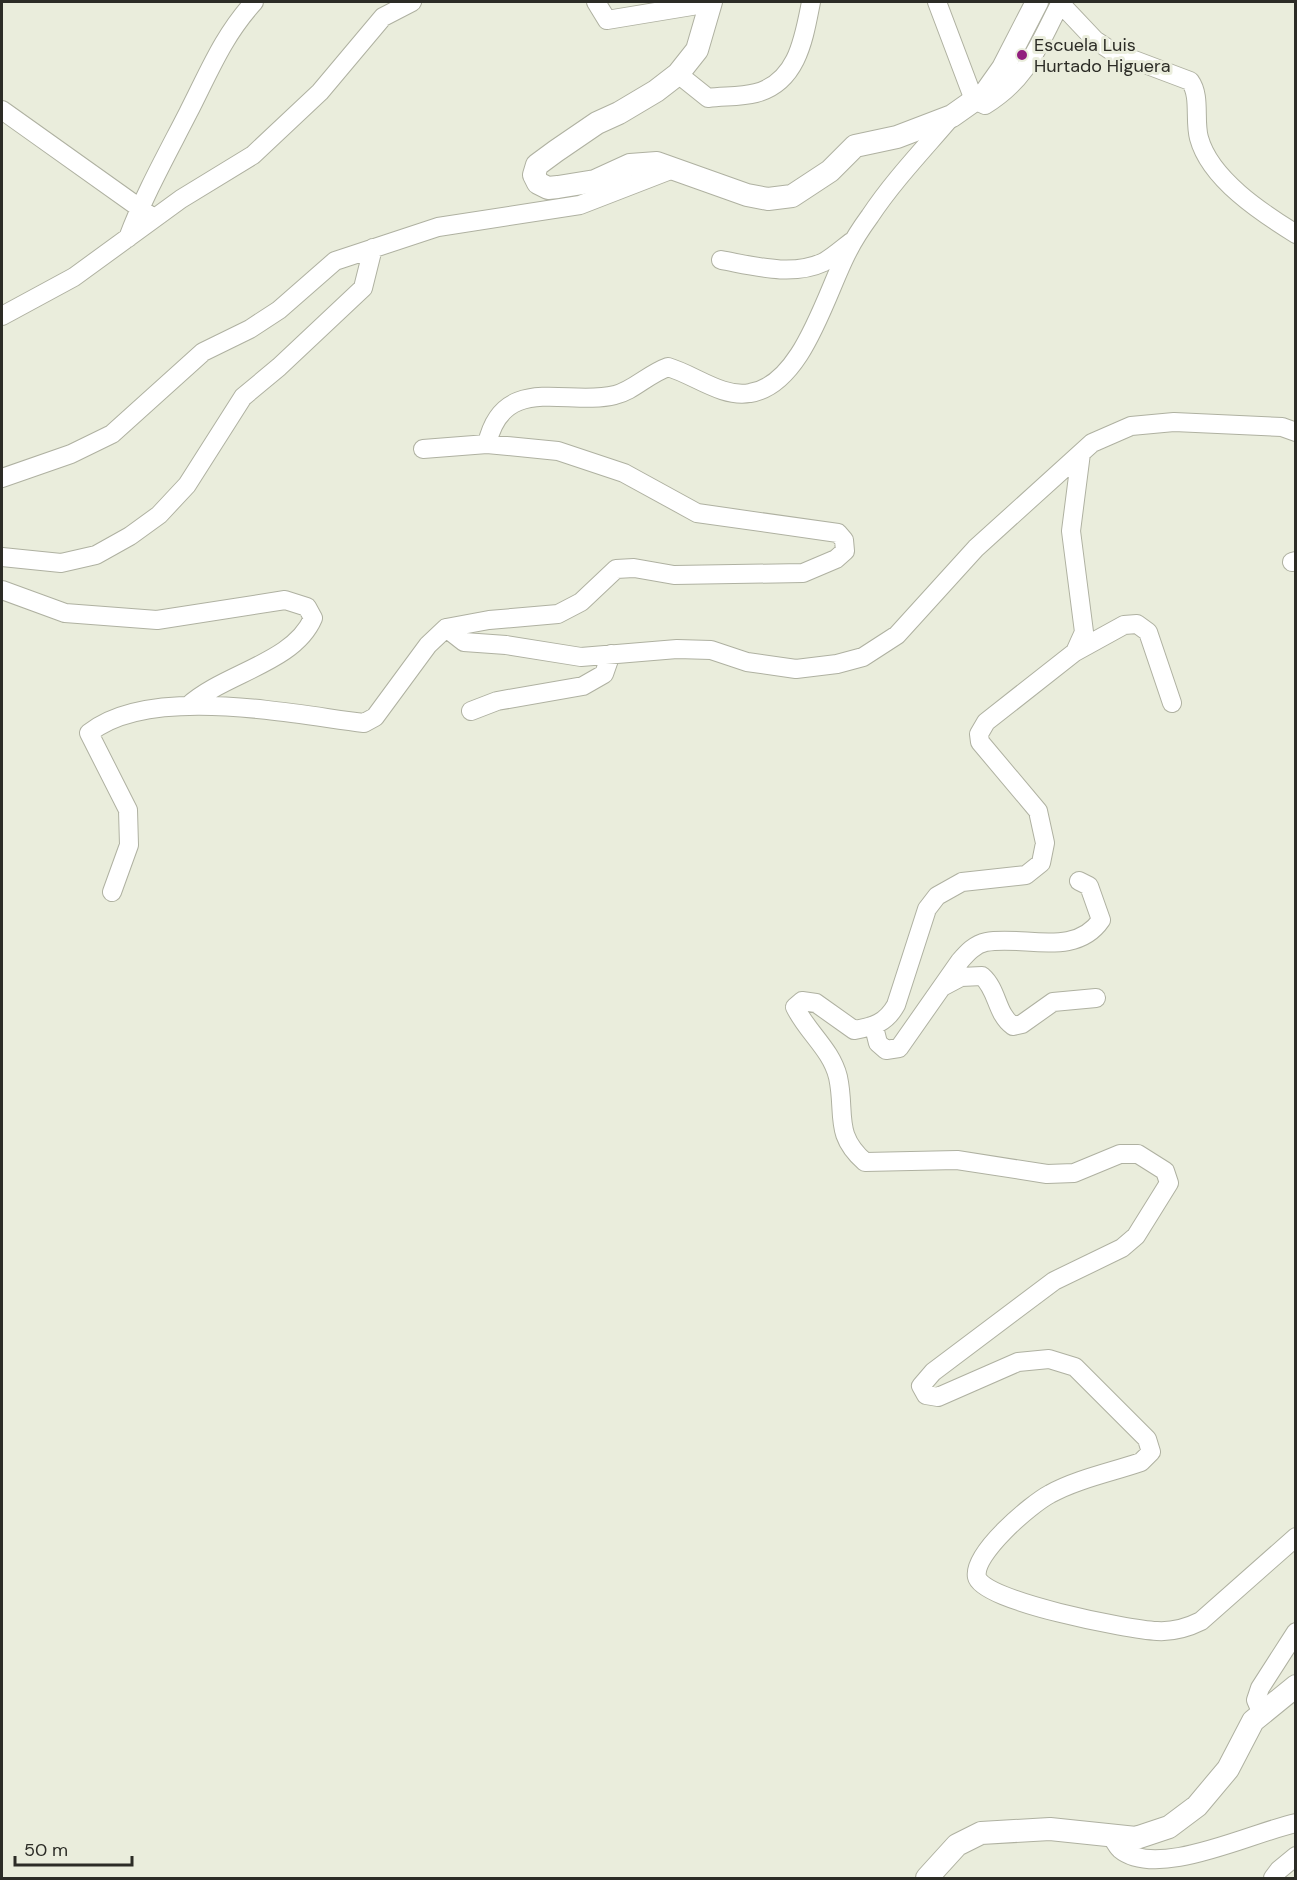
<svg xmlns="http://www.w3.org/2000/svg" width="1297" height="1880" font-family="'DM Sans',sans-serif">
  <rect width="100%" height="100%" fill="#eaeddc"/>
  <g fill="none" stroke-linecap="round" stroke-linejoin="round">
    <g stroke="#afb1a1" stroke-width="20">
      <path id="minor" d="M596,2L607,20L710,3
        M937,2L974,100L985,105C1029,78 1038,45 1061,2
        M1060,3L1095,40L1113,52L1190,81C1201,96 1194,120 1199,138C1210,179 1262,213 1296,234
        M678,74L708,98C724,96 741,97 756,93C798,82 804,37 811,2
        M2,110L148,214
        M128,238C144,195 167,154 188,113C209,72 223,36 254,2
        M721,260C754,266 792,277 824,262C833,257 842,249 851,242
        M2,316L74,277L181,199L253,155L320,92L383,17L412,2
        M487,444C503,372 568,407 615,395C633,391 648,374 668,367C695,375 722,398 750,393C803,385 826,292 848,251C854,239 862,227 870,216C894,180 924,149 952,116
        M2,478L71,454L112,434L203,352L250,329L279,310L335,261L438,227L580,205L673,169
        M2,557L61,563L96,555L130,536L159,515L187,485L243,397L279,367L363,288L373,248
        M1292,562L1296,561
        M2,590L65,613L157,620L285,600L307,607L313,618C294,663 224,673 188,706
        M446,628L464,642L506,645L581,657L677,649L711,650L747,662L796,669L837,664L863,657L897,635L976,548L1092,443L1131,426L1174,422L1282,427L1296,432
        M1075,652L1084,632L1071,531L1081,453
        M1172,703L1148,632L1137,624L1124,625L1075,652L986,722L979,734L980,742L1038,811L1045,843L1041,863L1026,875L962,882L937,896L927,909L896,1005C886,1023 873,1027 854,1030L816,1003L802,1001L795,1007C807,1032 831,1049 838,1077C846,1114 833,1134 865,1162L957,1160L1047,1174L1074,1173L1120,1154H1138L1165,1171L1169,1183L1136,1236L1122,1248L1054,1281L933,1372L921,1386L926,1395L938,1397L1018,1362L1049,1359L1075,1367L1147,1439L1151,1452L1141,1462C1112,1472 1077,1479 1050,1494C1031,1504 972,1554 977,1577C982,1601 1130,1630 1157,1631C1173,1632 1187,1628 1201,1621L1296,1537
        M471,711L497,701L583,686L604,674L611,654
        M112,892L129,845L128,810L89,733C150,684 290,714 364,723L375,717L428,645L446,628L489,620L558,614L581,602L616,569L634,568L674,575L803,573L836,559L845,551L844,540L838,533L697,513L624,473L558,451L487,444L423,449
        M944,986L961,977L982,976C998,990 996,1014 1013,1026L1022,1024L1053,1002L1096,998
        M874,1027L878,1043L886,1050L899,1048L960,961C967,953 975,944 986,942C1024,935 1075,958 1101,920L1089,886L1079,881
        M1262,1714L1256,1700L1260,1688L1296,1632
        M1110,1834C1113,1838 1116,1845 1120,1849C1157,1880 1253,1832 1296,1823
        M1273,1878L1279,1870L1296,1856"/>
    </g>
    <g stroke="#afb1a1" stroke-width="24">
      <path id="tertiary" d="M711,2L697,50L678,74L656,91L619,113L597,123L556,151L537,165L534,175L538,183L548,188L558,187L595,181L630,165L657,163L747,195L768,199L792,196L830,171L855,146L897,137L952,116L986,92L1003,68L1037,2
        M927,1878L957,1845L981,1833L1050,1829L1136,1838L1169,1827L1197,1806L1228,1769L1253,1721L1296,1686"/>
    </g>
    <use href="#minor" stroke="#fff" stroke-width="18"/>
    <use href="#tertiary" stroke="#fff" stroke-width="22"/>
  </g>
  <circle fill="#911f7e" stroke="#eaeddc" stroke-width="2" cx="1022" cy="55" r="6"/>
  <g text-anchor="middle" stroke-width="6" stroke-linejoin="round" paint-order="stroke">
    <g font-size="18" fill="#2c2c26" stroke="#eaeddc" text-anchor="start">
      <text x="1034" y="51">Escuela Luis<tspan x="1034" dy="21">Hurtado Higuera</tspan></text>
    </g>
  </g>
  <rect width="1297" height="1880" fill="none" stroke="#2c2c26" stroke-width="6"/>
  <path d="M15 1856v9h117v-9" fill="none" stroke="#2c2c26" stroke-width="3"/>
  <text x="24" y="1856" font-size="18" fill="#2c2c26" stroke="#eaeddc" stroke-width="4.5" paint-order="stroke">50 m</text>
</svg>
